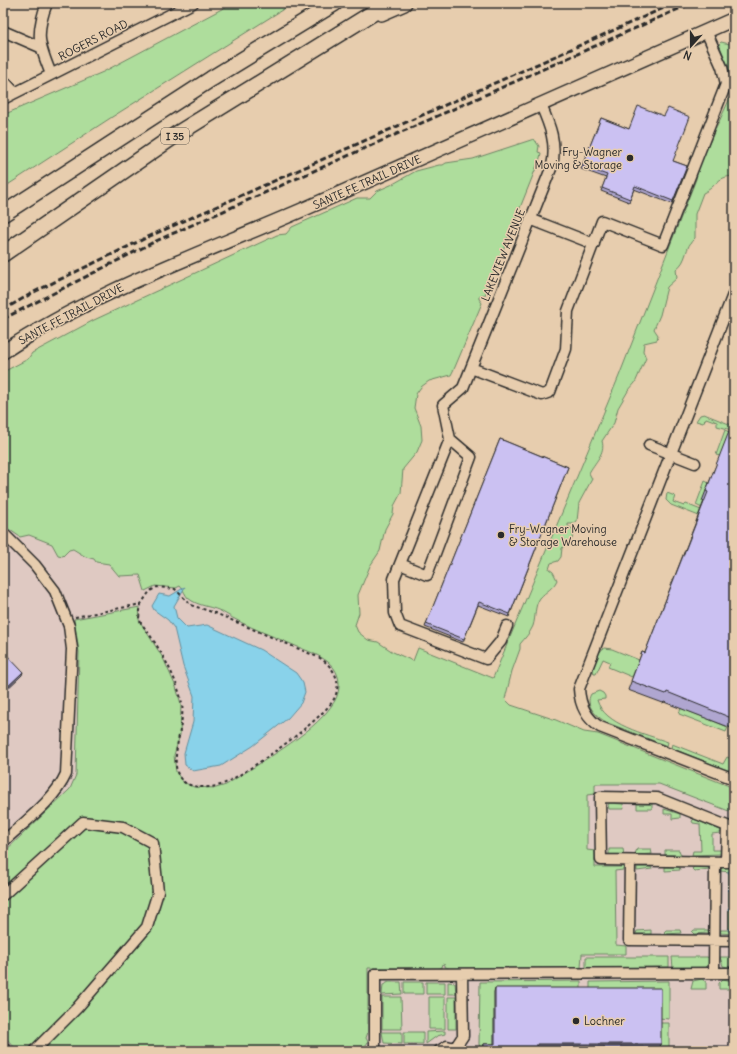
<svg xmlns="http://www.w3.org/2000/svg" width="737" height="1054" font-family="Delius,sans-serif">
  <rect width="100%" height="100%" fill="#e7cdae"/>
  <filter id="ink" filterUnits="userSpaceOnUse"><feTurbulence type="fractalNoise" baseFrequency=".025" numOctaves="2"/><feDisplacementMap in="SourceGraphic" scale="8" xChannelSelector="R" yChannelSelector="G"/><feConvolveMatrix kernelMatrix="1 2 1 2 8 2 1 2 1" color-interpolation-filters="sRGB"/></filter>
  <g filter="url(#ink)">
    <path fill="#dfc9c2" d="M3,514L734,801V1051H3Z"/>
    <path fill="#aedd9c" stroke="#6c8464" d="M233,3H293L112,117L3,188V115L103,72Z
      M721,42L734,45V124L730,131V137L734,143V176C715,177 718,186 703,193L695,214V238C684,247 688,261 676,269L677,278L667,287L660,315L654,329L658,335L657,340L644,343L643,351L646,358L635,383L628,391L618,408L614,423L602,441C606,453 594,463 589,473L592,479L579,503L577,521L573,524H568V526L574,530L572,539L562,548L561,557L558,561L551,563L549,569L553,572L557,580C553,589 546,591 540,598C534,606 536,617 533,626C530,633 525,638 520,644V649L512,671L505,699L511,705L556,720L584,732L598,734L734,788V813L659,784H595V794L587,795V850L595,851V867H624L623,870L615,871L616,945L626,946V954H582L581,968H450L445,967V965L443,964L442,967L439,968H368V1032L366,1038L368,1042L362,1051H18L3,1035V853L70,789L76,775L79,652L74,619L140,607L139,620L163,658L176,687L181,704L180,735L174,755L176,772L183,782L194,787L216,788L226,785C257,764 312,735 332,705C342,692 342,673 328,662C319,655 308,651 298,647C273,636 247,627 224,613C214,606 198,607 188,598C185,595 184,590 180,586L176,588L155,586L145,591L140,575L119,576L109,564L96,562L94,559L86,557L73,549L69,550L63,556L58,555L52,544L29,535L20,537L3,525V372L28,359L32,353L94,320L277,235L286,234L292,227L357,198H370L377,191L393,184L416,171L439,165H443L446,163L473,159L534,139L539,146L538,152L541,153L540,158L485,295L479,297V299L482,303L455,367L451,375L429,381L421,387L416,394L414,408L421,426L422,440L417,452L403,469L401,493L394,506L393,514L385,529L380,551L370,566L358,595L359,613L355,625L358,632L368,640L378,642L393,652L413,661L418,648L493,678L619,376L696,179L699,165L730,98L731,80L728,66L719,44Z
      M704,414L734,426L732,430L717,426V422L706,418L703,423L696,421L700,415Z
      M725,430L731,433L720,456L716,455Z
      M705,481L709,483L702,508L696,505Z
      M667,493L675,496L673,502L684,506L686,504L701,510L699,516L671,505L666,500Z
      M604,648L612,649L639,660L632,677L608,667L610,662L603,659L596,674H594C591,667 597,652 604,648Z
      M599,691L603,693L605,696V699L597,700C604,725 646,734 668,742L667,746L608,723C598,718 584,706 591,694Z
      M681,708L728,727L726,732L679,714Z
      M672,744L723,764L727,757L734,760V767L729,770L724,769L671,748Z
      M609,803L623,804L624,809H609L608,805Z
      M637,804H652V809H637Z
      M664,809L680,814V818L672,819V814H664Z
      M694,819L722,831L720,833L712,834V850H721V854L692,855L693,851H701L700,824L693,823L692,821Z
      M609,849H623L624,855H609Z
      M637,849H651L652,854L637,855L635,854Z
      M665,850H679L681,855H665Z
      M637,867H651L652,869L637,871Z
      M665,867H679L680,870L665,871Z
      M694,867H708L709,869L694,871L692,869Z
      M722,867H734V934L720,933L721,930H733L729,929V911L732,909L729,906V892L732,890L729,889V873L731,872L720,871Z
      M651,930V934H636L637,931Z
      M666,930H680L681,933L666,934L664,932Z
      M694,930H708L709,933L694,934L692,932Z
      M586,957H669V967L586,968Z
      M672,957H707L709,958V963L704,968H673Z
      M720,957H734V968L723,966Z
      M702,979L706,982V989H691L693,981Z
      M723,979L732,981L733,989H719V983Z
      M581,981V993L494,1048H480L479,1044L480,982Z
      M669,981V1019L659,1018L590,993V982Z
      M389,982H401L402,994L382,995L383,985Z
      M404,982H423V994H404Z
      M426,982H445V994H426Z
      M448,982L455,983L456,994H448Z
      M382,997H401L402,1029H382Z
      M429,997H445V1029H429Z
      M448,997H456V1029H448Z
      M659,1023H669V1049H659Z
      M445,1031V1034L437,1036L426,1044V1032Z
      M382,1032H402V1044L384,1043Z
      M404,1032H423V1044H404Z
      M550,1049H590V1051H550Z"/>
    <path fill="#89d2ea" stroke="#638f9e" d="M185,587L174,606L177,618L187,628L207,625L261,650L296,673L303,683L305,692L301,703L288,718L253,746L221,766L193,771L185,765L184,753L193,722L194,696L183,666L174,628L168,620L154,610L152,606L159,594L170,596Z"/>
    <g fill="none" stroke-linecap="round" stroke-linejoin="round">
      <path stroke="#638f9e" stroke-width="3" d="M729,872H731
        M729,890H732
        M729,909H732
        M729,930L732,929"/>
      <g stroke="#2b2b2b" stroke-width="13">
        <path id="minor" d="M47,3C35,34 39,45 51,74
          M3,31L40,47
          M3,80L15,93
          M3,99L193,3
          M530,219L594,244
          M734,292L579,689C580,705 587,719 600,727L734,779
          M471,368L542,395L550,392L566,349L568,311L602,221L663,245L726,84L722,67L706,31
          M649,445L695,463
          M3,533L35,565L55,591L69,626L72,649L66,774C54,801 24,822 3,842
          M400,564L427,575L471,457L450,439
          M507,626L501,641L486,659L400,626L395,613L394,579L450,439L443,405L463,388L552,166C557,143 550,126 541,105
          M630,861L629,940L734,941
          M726,862L727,826L657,798L600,797L601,860L734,862
          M3,895L83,822L123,827L153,843L158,892L147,927L77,1008L34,1051
          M714,973L715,862
          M3,1047L7,1051
          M455,1048L463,1036L462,974
          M375,1051V974L734,973
          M439,1051L447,1046L455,1048L459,1051"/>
      </g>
      <g stroke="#2b2b2b" stroke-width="16">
        <path id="major" d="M3,352C95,291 201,254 302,210C446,147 590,83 734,19"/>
      </g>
      <g stroke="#2b2b2b" stroke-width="18">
        <path id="highway" d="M381,13L404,3
          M3,214L211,79L335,3
          M3,254L177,134L389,3"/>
      </g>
      <path stroke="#2b2b2b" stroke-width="2" stroke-dasharray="3 3" stroke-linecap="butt" d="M75,617L141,604L150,591L157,587L175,589L191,605L215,613L320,658C333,667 342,680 335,697C325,719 247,773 223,784C214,788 199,788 190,785C161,776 186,727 182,704C178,679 157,643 141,623L139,618L141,604"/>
      <use href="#minor" stroke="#e7cdae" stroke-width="10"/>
      <use href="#major" stroke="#e7cdae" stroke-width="13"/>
      <use href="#highway" stroke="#e7cdae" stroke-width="15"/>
      <path stroke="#2b2b2b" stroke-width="3" stroke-dasharray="6 3" stroke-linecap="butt" d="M3,310L36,291L150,236L675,3
        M3,319L156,241L692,3"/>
    </g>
    <path fill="#afa6d0" stroke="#2b2b2b" d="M664,116L673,161L687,166L672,204L634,189L629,202L601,191L606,178L581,169L601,118L629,129Z
      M734,424V729L664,702L663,703L628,690L642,652L645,653L704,501H702L714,470Z
      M500,439L568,467L509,617L478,605L463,642L425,627Z
      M495,988L661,1044L659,1049H537V1051H483V1048L484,1044H494V992Z"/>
    <path fill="#8e87a9" stroke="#2b2b2b" d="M23,672L22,675L3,693L5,689Z
      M537,1044H661L659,1049H536Z"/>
    <path fill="#cbc1f2" stroke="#2b2b2b" d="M638,106L664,116L668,108L690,117L673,161L687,166L673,201L635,186L630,199L602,188L607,175L582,166L601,118L629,129Z
      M734,424V719L667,692L666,694L631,681L642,652L645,653L708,492L706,491L714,470L730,429L732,430Z
      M500,439L568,467L510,614L479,602L464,639L426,624Z
      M3,651L23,672L5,689L3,762Z
      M495,988H661V1044H537V1051H484V1044H495Z"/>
  </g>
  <g fill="#2b2b2b" stroke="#e7cdae" stroke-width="1.5">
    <circle cx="630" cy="158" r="4"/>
    <circle cx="501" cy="535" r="4"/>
    <circle cx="576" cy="1021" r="4"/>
  </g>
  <g text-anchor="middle" stroke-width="3" stroke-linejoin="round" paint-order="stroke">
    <rect fill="#e7cdae" stroke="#635c52" stroke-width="1" x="161" y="128" width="28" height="16" rx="3"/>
    <g font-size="10" font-weight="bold" fill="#2b2b2b">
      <text x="175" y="140">I 35</text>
    </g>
    <g font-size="11" fill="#2b2b2b" stroke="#e7cdae">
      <text transform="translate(93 40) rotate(-27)" y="4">ROGERS ROAD</text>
      <text transform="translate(367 182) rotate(-24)" y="4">SANTE FE TRAIL DRIVE</text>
      <text transform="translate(503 255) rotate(-68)" y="4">LAKEVIEW AVENUE</text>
      <text transform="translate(71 314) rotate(-28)" y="4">SANTE FE TRAIL DRIVE</text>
    </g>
    <g font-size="11" fill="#2b2b2b" stroke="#e7cdae" text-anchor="start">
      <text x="622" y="156" text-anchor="end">Fry-Wagner<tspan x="622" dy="13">Moving &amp; Storage</tspan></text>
      <text x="509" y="533">Fry-Wagner Moving<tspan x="509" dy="13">&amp; Storage Warehouse</tspan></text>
      <text x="584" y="1025">Lochner</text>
    </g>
  </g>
  <rect width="737" height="1054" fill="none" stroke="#e7cdae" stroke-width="16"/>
  <rect x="8" y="8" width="721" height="1038" fill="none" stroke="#2b2b2b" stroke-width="1.5" filter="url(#ink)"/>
  <g transform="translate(691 46) rotate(201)" stroke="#e7cdae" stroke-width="3" paint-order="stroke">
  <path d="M0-3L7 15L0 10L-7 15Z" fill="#2b2b2b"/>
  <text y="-6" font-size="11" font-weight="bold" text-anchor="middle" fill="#2b2b2b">N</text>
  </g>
</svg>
